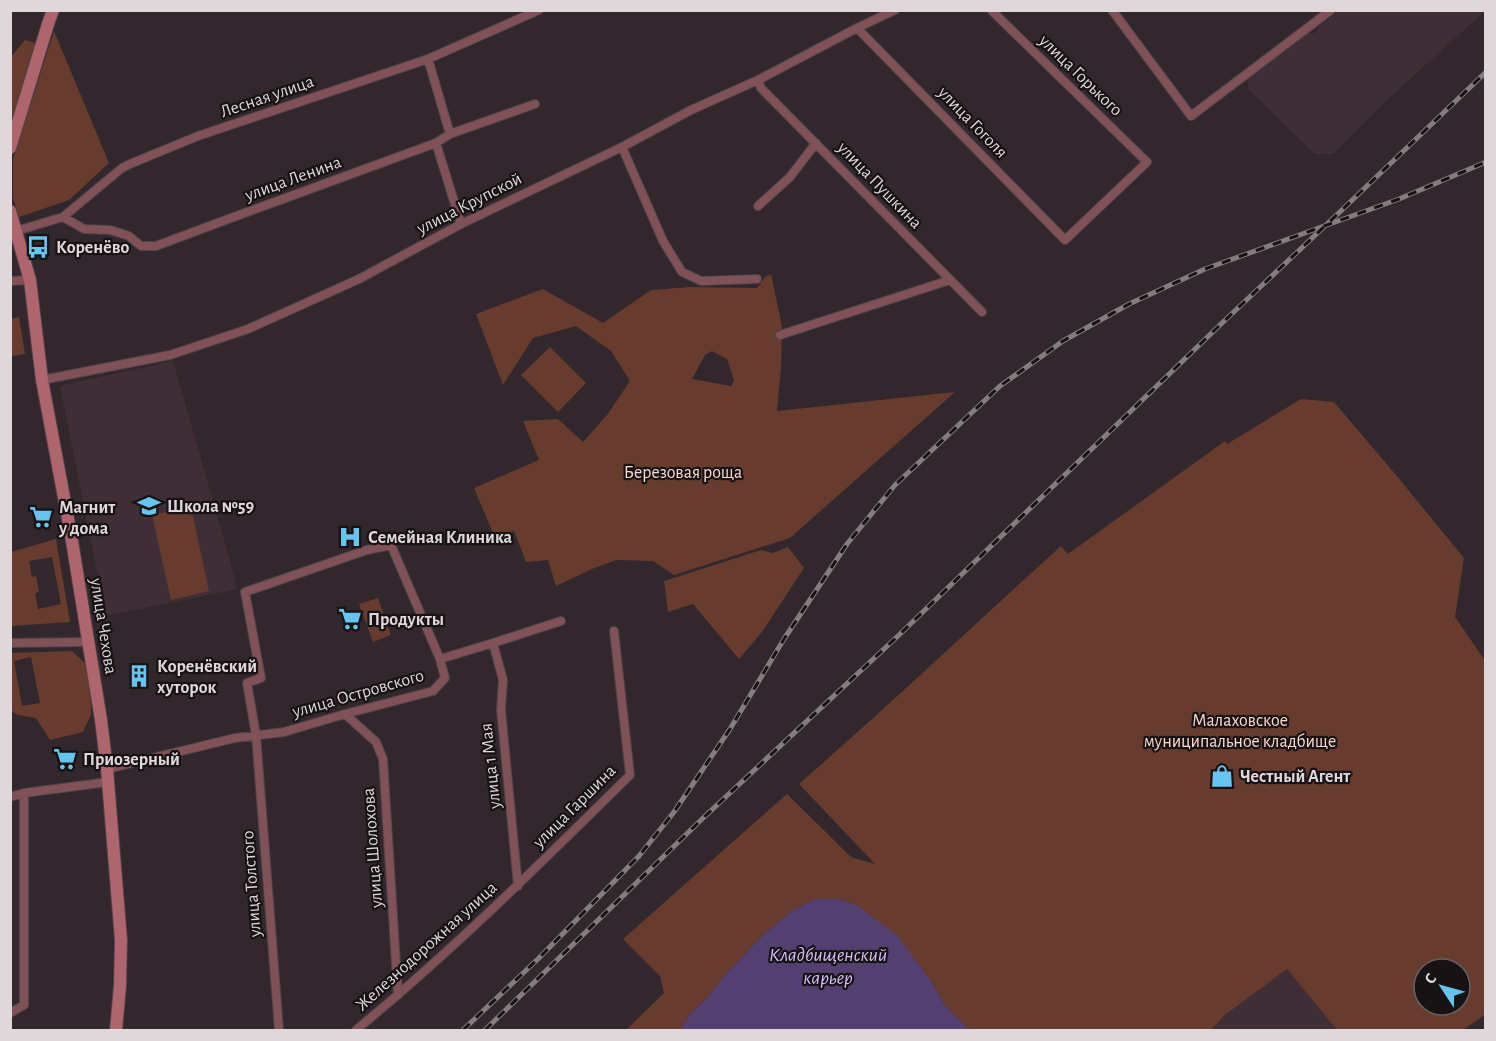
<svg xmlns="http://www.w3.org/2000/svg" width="1496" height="1041" font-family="'Alegreya Sans',sans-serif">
  <rect width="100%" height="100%" fill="#32272c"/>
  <path fill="#402e37" d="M1340,11H1485L1388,99L1333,154H1315L1248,89V79L1309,33H1316L1320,25Z
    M173,361L229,557L237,589L106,616L60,386Z
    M1287,969L1337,1030H1211L1225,1015Z"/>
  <path fill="#673c2f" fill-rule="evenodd" d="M54,31L109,163L69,200L19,217L13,198V159Z
    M25,40L35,43L11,122V57Z
    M771,274L782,327L781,368L777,411L955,392L790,538L674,575L653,561L616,560L592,569L556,586L548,560L526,562L514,531L495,538L474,488L539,460L523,421L558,419L583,442L607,415L630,381L611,351L576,326L533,338L503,385L476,314L543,289L603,323L651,290L690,287L757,288L765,277ZM712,351L727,359L734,380L731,386L692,379L705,355Z
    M19,317L25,354L12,356L11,344V319Z
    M550,347L586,383L558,412L521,375Z
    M1301,399L1334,402L1396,475L1464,558L1455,617L1486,662V1014L1463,1030H1337L1287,969L1225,1015L1211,1030H972L966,1027L945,1005L931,981L916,961L858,906L839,899H815L793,910L764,934L725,975L706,999L690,1014L680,1030H626L664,993L660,976L623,939L787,794L851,857L875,864L799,784C888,706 974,625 1061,546L1068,554L1225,441L1227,444ZM1424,969H1460V1005H1424Z
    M191,507L209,591L171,600L152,515Z
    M56,539L70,622L11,626V552ZM52,557L61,604L38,609L35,593L39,592L36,576L32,577L29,561Z
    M788,547L804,568L762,632L739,659L693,604L668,612L664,581L761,550L773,553Z
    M378,598L391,635L373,642L359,604Z
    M72,651L90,668L91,715L83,732L50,740L36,718L18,715L11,711L10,653ZM31,657L40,703L22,706L14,661Z"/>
  <path fill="#534070" d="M815,899H839L858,906L897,935L931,981L945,1005L966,1027L972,1030H680L690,1014L706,999L725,975L764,934L793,910Z"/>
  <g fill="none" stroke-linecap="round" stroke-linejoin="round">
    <g stroke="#4e4348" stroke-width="10">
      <path id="street" d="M1112,10L1191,116L1331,10
        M857,28L1065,240L1147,162L991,10
        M428,59L450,134
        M758,80L761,88L982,312
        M436,143L461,224
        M622,147L663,241L682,272L701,281L757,279
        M758,206L790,177L816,143
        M63,217L84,229L110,230L129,236L141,246H156L231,218L436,143L450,134L535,104
        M16,231L63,217L122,168L130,164L198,136L428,59L539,10
        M10,281L30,280
        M780,335L950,280
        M42,380L170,355L248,329L359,279L461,224L622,147L691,110L758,80L857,28L895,10
        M10,643L88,642
        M493,643L503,680L501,710L518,886
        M440,659L493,643L561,621
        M345,714L376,742L383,759L398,995
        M107,769L235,738L284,732L345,714L433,691L445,678L440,659L391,545L367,550L245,592L261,678L247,683L256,735L279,1030
        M10,797L24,793L108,782
        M10,1013L24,1005V793
        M356,1030C452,951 541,863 630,775L614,631"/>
    </g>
    <g stroke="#4e4348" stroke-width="14">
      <path id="secondary" d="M10,148L48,24L53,10
        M10,211L30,280L42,380L71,535L101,720L107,769L121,940L120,986L116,1030"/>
    </g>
    <use href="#street" stroke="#805156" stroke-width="8"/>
    <use href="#secondary" stroke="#af656d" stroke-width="12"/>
    <g stroke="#857c80" stroke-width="5">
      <path id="rail" d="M463,1030L539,958L639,856L674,812L730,729L784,639L847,544L895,485L1000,386L1063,341L1129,304L1205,269L1399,199L1486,162
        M485,1030L701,820L899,635L1221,324L1344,208L1486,72"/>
    </g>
    <use href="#rail" stroke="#171214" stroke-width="3" stroke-dasharray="9" stroke-linecap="butt"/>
  </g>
  <defs>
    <g id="bus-bare" transform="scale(1.8)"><path d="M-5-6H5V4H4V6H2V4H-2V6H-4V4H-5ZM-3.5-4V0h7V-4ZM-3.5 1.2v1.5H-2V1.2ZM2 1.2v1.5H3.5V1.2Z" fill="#66c4ef" stroke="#171214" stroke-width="2.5" paint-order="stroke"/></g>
    <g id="school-bare" transform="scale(1.8)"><path d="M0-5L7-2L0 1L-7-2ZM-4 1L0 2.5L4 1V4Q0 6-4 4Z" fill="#66c4ef" stroke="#171214" stroke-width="2.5" paint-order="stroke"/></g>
    <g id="supermarket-bare" transform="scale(1.8)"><path d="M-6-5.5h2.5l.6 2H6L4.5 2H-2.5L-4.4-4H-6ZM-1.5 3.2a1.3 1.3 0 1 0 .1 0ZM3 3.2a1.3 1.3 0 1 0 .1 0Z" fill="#66c4ef" stroke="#171214" stroke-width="2.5" paint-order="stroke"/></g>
    <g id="hospital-bare" transform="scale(1.8)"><path d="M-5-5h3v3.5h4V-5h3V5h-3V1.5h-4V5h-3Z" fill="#66c4ef" stroke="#171214" stroke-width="2.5" paint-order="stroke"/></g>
    <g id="building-bare" transform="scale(1.8)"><path d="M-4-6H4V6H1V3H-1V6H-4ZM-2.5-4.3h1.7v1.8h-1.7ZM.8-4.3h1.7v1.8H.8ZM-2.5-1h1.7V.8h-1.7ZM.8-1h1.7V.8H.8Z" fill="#66c4ef" stroke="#171214" stroke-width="2.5" paint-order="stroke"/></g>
    <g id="shop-bare" transform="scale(1.8)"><path d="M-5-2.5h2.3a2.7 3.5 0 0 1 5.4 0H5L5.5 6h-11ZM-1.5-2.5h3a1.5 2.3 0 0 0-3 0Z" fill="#66c4ef" stroke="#171214" stroke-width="2.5" paint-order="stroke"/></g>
  </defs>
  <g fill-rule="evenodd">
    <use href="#bus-bare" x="38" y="247"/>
    <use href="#school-bare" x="149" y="506"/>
    <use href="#supermarket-bare" x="41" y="517"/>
    <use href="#hospital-bare" x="350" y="537"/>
    <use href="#supermarket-bare" x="350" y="619"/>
    <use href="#building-bare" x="139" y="676"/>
    <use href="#supermarket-bare" x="65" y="759"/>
    <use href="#shop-bare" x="1222" y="776"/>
  </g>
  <g text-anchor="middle" stroke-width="4.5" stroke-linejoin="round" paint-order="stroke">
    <g font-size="18" fill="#dfd7da" stroke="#171214">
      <text transform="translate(1081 75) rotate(44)" y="6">улица Горького</text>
      <text transform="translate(267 96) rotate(-19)" y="6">Лесная улица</text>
      <text transform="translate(973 122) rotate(46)" y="6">улица Гоголя</text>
      <text transform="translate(293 178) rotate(-20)" y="6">улица Ленина</text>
      <text transform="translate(880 185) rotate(46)" y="6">улица Пушкина</text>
      <text transform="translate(469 203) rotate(-27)" y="6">улица Крупской</text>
      <text transform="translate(104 626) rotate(81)" y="6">улица Чехова</text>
      <text transform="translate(358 693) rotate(-16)" y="6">улица Островского</text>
      <text transform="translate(490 766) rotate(-96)" y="6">улица 1 Мая</text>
      <text transform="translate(574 806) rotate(-45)" y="6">улица Гаршина</text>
      <text transform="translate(372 848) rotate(-94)" y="6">улица Шолохова</text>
      <text transform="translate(251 884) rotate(-94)" y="6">улица Толстого</text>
      <text transform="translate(426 946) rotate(-42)" y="6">Железнодорожная улица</text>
    </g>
    <g font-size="18" font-weight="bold" fill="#dfd7da" stroke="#171214" text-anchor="start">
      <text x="56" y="253">Коренёво</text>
      <text x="167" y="512">Школа №59</text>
      <text x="59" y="513">Магнит<tspan x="59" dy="21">у дома</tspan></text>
      <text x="368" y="543">Семейная Клиника</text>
      <text x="368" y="625">Продукты</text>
      <text x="157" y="672">Коренёвский<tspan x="157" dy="21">хуторок</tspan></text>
      <text x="83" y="765">Приозерный</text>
      <text x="1240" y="782">Честный Агент</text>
    </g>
    <g font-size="18" fill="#fed9ce" stroke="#171214">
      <text x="683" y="478">Березовая роща</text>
      <text x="1240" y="726">Малаховское<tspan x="1240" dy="21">муниципальное кладбище</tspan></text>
    </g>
    <g font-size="20" font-style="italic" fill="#d5befc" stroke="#171214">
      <text x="828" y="961">Кладбищенский<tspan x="828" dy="23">карьер</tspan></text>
    </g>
  </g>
  <rect width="1496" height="1041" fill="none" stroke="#dfd7da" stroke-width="24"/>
  <g transform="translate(1442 987) rotate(306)"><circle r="28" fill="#171214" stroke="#676163" stroke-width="1.5"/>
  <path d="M0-4.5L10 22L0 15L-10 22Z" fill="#66c4ef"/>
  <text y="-9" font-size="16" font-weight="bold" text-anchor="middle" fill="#dfd7da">С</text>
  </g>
</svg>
